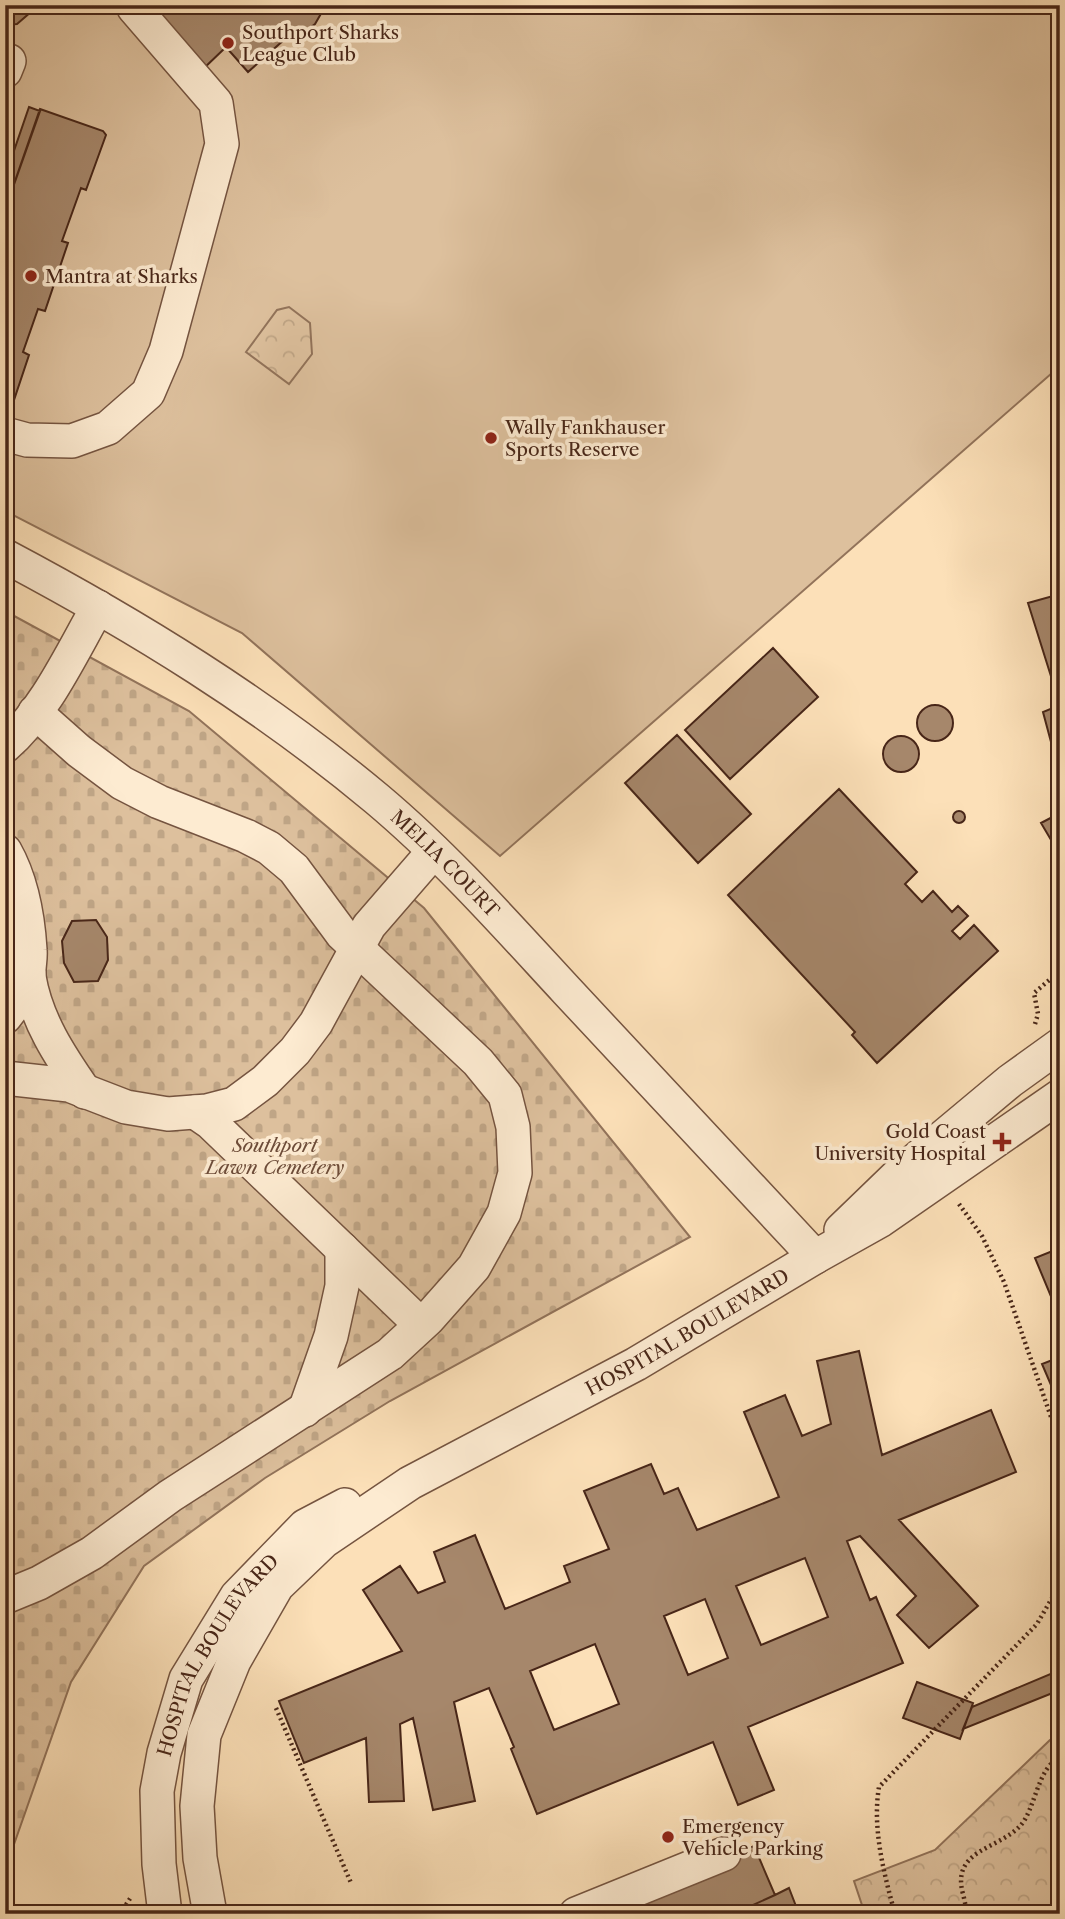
<svg xmlns="http://www.w3.org/2000/svg" width="1065" height="1919" font-family="'Libre Caslon Text',serif">
  <defs>
    <pattern id="forest-crowns" width="20" height="18" patternUnits="userSpaceOnUse" patternTransform="scale(1.75)"><rect width="20" height="18" fill="#ddc09d"/><path d="M2 6a3 3 0 1 1 6 0M12 15a3 3 0 1 1 6 0" fill="none" stroke="#bfa586"/></pattern>
    <pattern id="cemetery-stones" width="16" height="16" patternUnits="userSpaceOnUse" patternTransform="scale(1.75)"><rect width="16" height="16" fill="#ddc09d"/><path d="M2 7V4a2 2 0 0 1 4 0v3zM10 15v-3a2 2 0 0 1 4 0v3z" fill="#bfa586"/></pattern>
  </defs>
  <rect width="100%" height="100%" fill="#fce0b8"/>
  <filter id="stains"><feTurbulence type="fractalNoise" baseFrequency=".00286" numOctaves="4"/><feColorMatrix values="0 0 0 0 .2 0 0 0 0 .09 0 0 0 0 .02 0 0 0 .5 -.17"/></filter>
  <radialGradient id="worn" r=".72"><stop offset=".6" stop-color="#630" stop-opacity="0"/><stop offset="1" stop-color="#630" stop-opacity=".3"/></radialGradient>
  <path fill="#ddc09d" stroke="#92735a" stroke-width="2" d="M5,5H1060V366L500,856L242,633L5,511Z"/>
  <path fill="url(#forest-crowns)" stroke="#92735a" stroke-width="2" d="M289,307L310,323L312,354L289,384L246,352L277,310Z
    M1060,1738V1914H865L854,1881L935,1850L1050,1740Z"/>
  <path fill="url(#cemetery-stones)" stroke="#92735a" stroke-width="2" d="M5,611L189,711L424,908L690,1237L390,1401L265,1478L144,1566L71,1682L5,1870Z"/>
  <path fill="#a6876b" stroke="#482618" stroke-width="2" fill-rule="evenodd" d="M5,5H39L17,24L5,25Z
    M143,5H326L315,24L302,34L285,39L248,72L226,47L201,71Z
    M29,107L40,111L5,210V177Z
    M40,109L103,131L106,135L86,190L81,188L62,241L68,243L45,311L38,309L23,352L29,355L9,415L5,414V210Z
    M1060,594V705L1028,603Z
    M773,648L818,697L730,779L685,730Z
    M1060,705V739L1051,742L1043,712Z
    M917 723a18 18 0 1 1 36 0a18 18 0 1 1-36 0Z
    M677,735L751,814L698,863L625,783Z
    M883 754a18 18 0 1 1 36 0a18 18 0 1 1-36 0Z
    M839,789L917,872L905,884L922,902L933,891L952,912L958,906L968,916L952,931L960,939L974,925L998,951L877,1063L852,1035L855,1032L728,895Z
    M953 817a6 6 0 1 1 12 0a6 6 0 1 1-12 0Z
    M1060,813V855L1041,823Z
    M96,920L107,937L108,960L98,981L74,982L64,963L62,941L72,921Z
    M1060,1248V1318L1035,1258Z
    M859,1351L882,1455L991,1410L1016,1472L899,1520L978,1606L929,1648L897,1615L916,1596L860,1536L847,1541L870,1600L876,1597L903,1663L748,1727L774,1790L738,1805L713,1742L537,1814L511,1749L514,1747L489,1688L454,1702L475,1801L433,1810L413,1718L400,1724L404,1801L369,1802L366,1738L304,1763L279,1701L402,1651L363,1590L400,1566L418,1593L445,1582L434,1552L475,1535L505,1609L570,1582L564,1566L609,1549L584,1491L651,1464L664,1494L678,1488L697,1530L779,1497L744,1412L785,1395L802,1436L831,1424L817,1361ZM805,1558L828,1617L761,1645L736,1586ZM705,1599L728,1658L688,1675L664,1616ZM595,1644L619,1704L554,1730L530,1671Z
    M1060,1357V1406L1042,1364Z
    M1060,1670V1690L963,1729L972,1707Z
    M917,1682L973,1703L960,1739L903,1718Z
    M754,1846L775,1895L733,1914H713L712,1911L707,1914H593Z
    M789,1888L799,1914H733L775,1895Z"/>
  <g fill="none" stroke-linecap="round" stroke-linejoin="round">
    <g stroke="#755440" stroke-width="36">
      <g id="minor">
        <path d="M5,71L9,61"/>
        <path d="M5,434L27,440L72,441L108,428L148,393L166,351L222,144L216,103L134,8"/>
        <path id="s1" d="M5,556C137,626 262,703 377,799C446,857 506,925 567,991C650,1080 733,1168 815,1257"/>
        <path d="M5,746C45,712 72,652 98,607"/>
        <path d="M5,851C22,881 28,916 30,950C31,959 28,968 29,977C36,1020 60,1056 85,1092"/>
        <path d="M5,1017L15,1004L29,974"/>
        <path d="M5,1078L69,1085L126,1107L168,1114L207,1111L234,1104L265,1081L295,1051L316,1023L369,926L434,851"/>
        <path d="M195,1112L211,1123L421,1325"/>
        <path d="M841,1230L901,1172L1010,1081L1060,1045"/>
        <path d="M305,1410L331,1336L342,1286V1249"/>
        <path d="M5,1597L39,1583L92,1553L170,1496L390,1354L428,1319L474,1267L504,1213L515,1173L513,1127L505,1095L478,1062L342,934L294,869L269,848L246,836L159,802L122,783L79,751L35,712"/>
        <path id="s2" d="M165,1914L159,1864L157,1791L164,1753L186,1679L237,1596L305,1526L345,1505"/>
        <path id="s3" d="M210,1914L200,1858L197,1806L204,1735L234,1661L277,1586L324,1541L410,1483L636,1364L815,1257L881,1220L1060,1096"/>
        <path d="M576,1914L724,1854"/>
      </g>
    </g>
    <path stroke="#482618" stroke-width="4.5" stroke-dasharray="2 3.5" stroke-linecap="butt" d="M1035,1024L1038,1014L1034,993L1060,971
      M959,1204L982,1236L1004,1282L1058,1437L1060,1468
      M276,1708L351,1883
      M120,1914L131,1897
      M895,1914C884,1874 872,1828 879,1787L1037,1624L1055,1593L1060,1553
      M970,1914C965,1908 965,1901 963,1894C951,1850 997,1850 1020,1826C1035,1811 1038,1765 1060,1758"/>
    <use href="#minor" stroke="#fdebd1" stroke-width="33"/>
  </g>
  <g fill="#8f2418" stroke="#fdebd1" stroke-width="2.5">
    <circle cx="228" cy="43" r="7"/>
    <circle cx="31" cy="276" r="7"/>
    <circle cx="491" cy="438" r="7"/>
    <path d="M998.5 1131.5h7v7h7v7h-7v7h-7v-7h-7v-7h7z"/>
    <circle cx="668" cy="1837" r="7"/>
  </g>
  <g text-anchor="middle" stroke-width="7" stroke-linejoin="round" paint-order="stroke">
    <g font-size="19" fill="#482618" stroke="#fdebd1" text-anchor="start">
      <text x="242" y="39">Southport Sharks<tspan x="242" dy="22">League Club</tspan></text>
      <text x="45" y="283">Mantra at Sharks</text>
      <text x="505" y="434">Wally Fankhauser<tspan x="505" dy="22">Sports Reserve</tspan></text>
      <text x="986" y="1138" text-anchor="end">Gold Coast<tspan x="986" dy="22">University Hospital</tspan></text>
      <text x="682" y="1833">Emergency<tspan x="682" dy="22">Vehicle Parking</tspan></text>
    </g>
    <g font-size="19" fill="#482618" stroke="#fdebd1">
      <text dy="7" stroke="none"><textPath href="#s1" startOffset="539">MELIA COURT</textPath></text>
      <text dy="7" stroke="none"><textPath href="#s3" startOffset="831">HOSPITAL BOULEVARD</textPath></text>
      <text dy="7" stroke="none"><textPath href="#s2" startOffset="275">HOSPITAL BOULEVARD</textPath></text>
    </g>
    <g font-size="19" font-style="italic" fill="#6d4c39" stroke="#fdebd1">
      <text x="275" y="1152">Southport<tspan x="275" dy="22">Lawn Cemetery</tspan></text>
    </g>
  </g>
  <rect width="1065" height="1919" fill="none" stroke="#fce0b8" stroke-width="28"/>
  <rect x="7" y="7" width="1051" height="1905" fill="none" stroke="#482618" stroke-width="3.5"/>
  <rect x="14" y="14" width="1037" height="1891" fill="none" stroke="#482618" stroke-width="2"/>
  <rect width="100%" height="100%" filter="url(#stains)"/>
  <rect width="100%" height="100%" fill="url(#worn)"/>
</svg>
